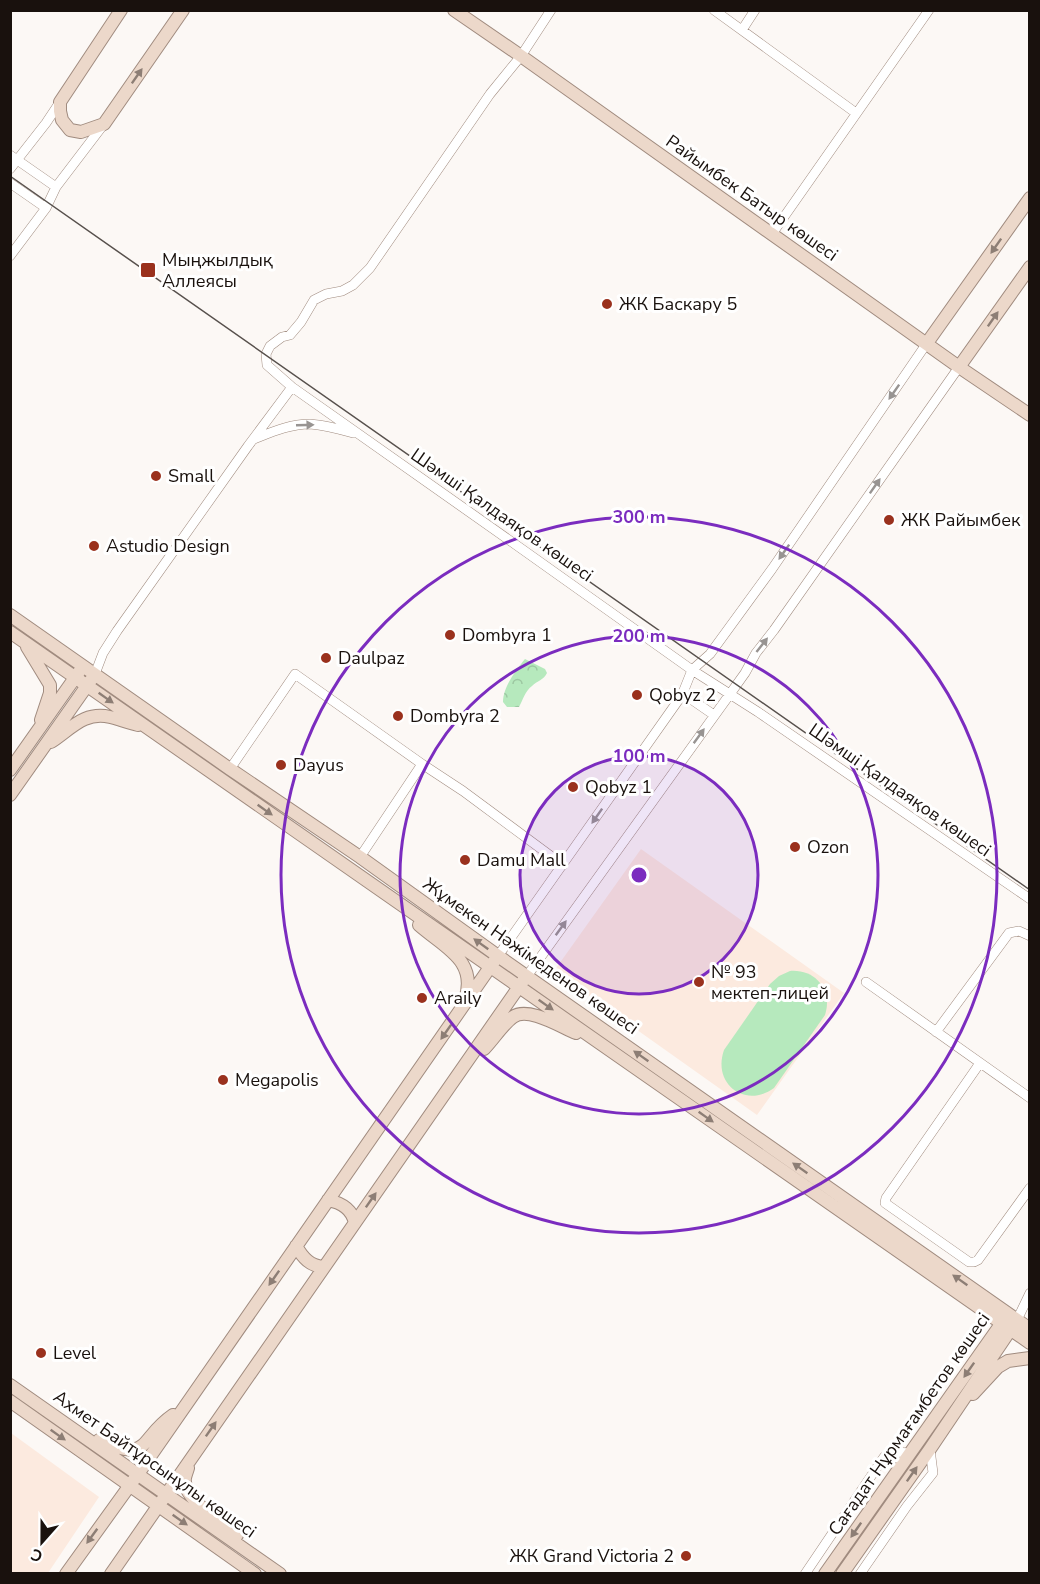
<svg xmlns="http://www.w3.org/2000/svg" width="1040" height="1584" font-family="'Nunito Sans',sans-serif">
  <defs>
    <pattern id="forest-crowns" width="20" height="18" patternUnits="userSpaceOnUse" patternTransform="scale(1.5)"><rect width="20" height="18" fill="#b6e9bd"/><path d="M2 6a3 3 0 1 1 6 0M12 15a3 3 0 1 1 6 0" fill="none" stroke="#9cc7a1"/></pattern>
  </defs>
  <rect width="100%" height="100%" fill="#fcf8f5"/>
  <path fill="#fceadf" d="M641,849L844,993L757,1115L554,971Z
    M11,1433L99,1497L48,1573H11Z"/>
  <path fill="url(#forest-crowns)" d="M525,659L545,669L547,673C544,680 537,681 532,686C525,691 523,700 519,707H507L503,702C503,687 516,670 525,659Z"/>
  <path fill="#b6e9bd" d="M790,971C816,969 833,991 825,1015L774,1088C745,1109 712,1084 724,1050L770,984L779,976Z"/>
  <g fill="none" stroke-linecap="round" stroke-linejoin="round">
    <g stroke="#a08b7f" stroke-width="10">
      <path id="street" d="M551,10L521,56L490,94L370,268L353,285L342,291L326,294L314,300L301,322L290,335L282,337L270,346L266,354L267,365L292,387L519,547L692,670L682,695
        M714,10L856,113
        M742,30L755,10
        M10,155L56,187
        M10,169L46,123L60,102
        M10,183L46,208
        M772,234L929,10
        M10,256L46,208L56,187L104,124
        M927,343L772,569L710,654L692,670L758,712L1030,899
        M254,439C272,432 290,424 310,424C324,425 339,429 353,433
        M95,674L103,653L117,631L248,446L292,387
        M230,769L295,674L422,764
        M360,857L422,764L463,791L563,865
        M498,956L682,695H685L714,715
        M527,976L730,694L745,673L756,653L774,630L959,367
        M866,982L1030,1098
        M936,1032L1009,933L1019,931L1030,936
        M980,1063L886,1198L885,1203L969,1262H974L978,1260L1030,1188
        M1017,1320L1030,1293
        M805,1574L884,1457L894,1452L911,1453
        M860,1574L907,1506L933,1473L930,1449"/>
    </g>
    <g stroke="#a08b7f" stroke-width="14">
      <path id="secondary" d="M121,10L60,102V111L62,120L70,130L81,132L104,124L183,10
        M454,10L521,56L959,367L1030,415
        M927,343L1030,198
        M959,367L1030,267
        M10,615L230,769L360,857L498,956L1030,1329
        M10,632L1030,1343
        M27,647L50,685V693L41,720
        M51,742C71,729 84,711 110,717C119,719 128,723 138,725
        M10,770L79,672
        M10,795L91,680
        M419,925C445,948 478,960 465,1000
        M484,1049C493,1040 503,1024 513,1017C528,1006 561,1027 576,1033
        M328,1200C342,1203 352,1209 355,1223
        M296,1246C303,1258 310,1266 324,1267
        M10,1385L280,1574
        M973,1394L998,1367L1008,1361L1030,1358
        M10,1401L255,1574
        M99,1440C151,1464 138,1439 173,1415
        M188,1468C187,1472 184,1478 185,1482C186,1502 223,1522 237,1535
        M66,1574L138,1474L495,960
        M111,1574L523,981
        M825,1574L1006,1317
        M842,1574L930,1449L1015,1323"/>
    </g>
    <use href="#street" stroke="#fff" stroke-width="9"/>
    <use href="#secondary" stroke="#ecd8ca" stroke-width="12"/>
    <path stroke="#57504c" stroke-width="1.5" d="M10,176L1030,890"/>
  </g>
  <defs><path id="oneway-solid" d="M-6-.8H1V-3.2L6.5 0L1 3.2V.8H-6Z" transform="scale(1.5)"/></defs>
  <g fill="#8d7e75">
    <use href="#oneway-solid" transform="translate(137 76) rotate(-55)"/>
    <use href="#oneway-solid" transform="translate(996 246) rotate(125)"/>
    <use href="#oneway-solid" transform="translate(993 319) rotate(-55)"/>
    <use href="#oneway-solid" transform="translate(106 698) rotate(35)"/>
    <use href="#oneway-solid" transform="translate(265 810) rotate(35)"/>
    <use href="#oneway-solid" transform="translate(481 944) rotate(-144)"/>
    <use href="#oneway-solid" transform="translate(546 1005) rotate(35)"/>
    <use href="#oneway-solid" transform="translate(446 1032) rotate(125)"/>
    <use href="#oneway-solid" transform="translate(641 1056) rotate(-145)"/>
    <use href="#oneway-solid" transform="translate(706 1117) rotate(35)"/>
    <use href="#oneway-solid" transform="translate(800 1168) rotate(-145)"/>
    <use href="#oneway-solid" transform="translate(371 1200) rotate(-55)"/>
    <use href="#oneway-solid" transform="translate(274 1278) rotate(125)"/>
    <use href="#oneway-solid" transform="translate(960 1280) rotate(-145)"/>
    <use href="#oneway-solid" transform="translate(969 1370) rotate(125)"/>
    <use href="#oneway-solid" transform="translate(211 1429) rotate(-55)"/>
    <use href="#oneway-solid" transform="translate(58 1435) rotate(35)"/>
    <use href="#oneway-solid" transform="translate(912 1474) rotate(-55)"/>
    <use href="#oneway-solid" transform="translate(180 1520) rotate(35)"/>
    <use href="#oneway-solid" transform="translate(856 1530) rotate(125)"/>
    <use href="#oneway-solid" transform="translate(92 1536) rotate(126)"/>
  </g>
  <g fill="#989492">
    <use href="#oneway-solid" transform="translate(894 392) rotate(125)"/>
    <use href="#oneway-solid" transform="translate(305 425) rotate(-2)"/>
    <use href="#oneway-solid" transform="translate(875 486) rotate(-55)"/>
    <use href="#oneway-solid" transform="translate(784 552) rotate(125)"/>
    <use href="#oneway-solid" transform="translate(762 645) rotate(-52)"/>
    <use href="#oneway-solid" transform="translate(699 736) rotate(-54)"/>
    <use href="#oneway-solid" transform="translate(597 816) rotate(125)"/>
    <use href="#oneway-solid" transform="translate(561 928) rotate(-54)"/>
  </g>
  <circle cx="639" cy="875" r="119" fill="#7b2cbf" fill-opacity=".12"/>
  <g fill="none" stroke="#7b2cbf" stroke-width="3">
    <circle cx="639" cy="875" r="119"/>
    <circle cx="639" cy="875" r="239"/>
    <circle cx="639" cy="875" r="358"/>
  </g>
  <g fill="#9a311d" stroke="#fff" stroke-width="2">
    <rect x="140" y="262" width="16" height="16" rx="3"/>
    <circle cx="607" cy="304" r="6"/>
    <circle cx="156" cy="476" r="6"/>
    <circle cx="889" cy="520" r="6"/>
    <circle cx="94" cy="546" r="6"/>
    <circle cx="450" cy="635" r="6"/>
    <circle cx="326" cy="658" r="6"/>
    <circle cx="637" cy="695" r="6"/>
    <circle cx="398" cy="716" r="6"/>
    <circle cx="281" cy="765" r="6"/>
    <circle cx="573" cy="787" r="6"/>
    <circle cx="795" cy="847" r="6"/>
    <circle cx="465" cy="860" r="6"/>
    <circle cx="699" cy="982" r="6"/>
    <circle cx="422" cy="998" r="6"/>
    <circle cx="223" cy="1080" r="6"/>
    <circle cx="41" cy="1353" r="6"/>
    <circle cx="686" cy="1556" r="6"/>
  </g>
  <g text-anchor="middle" stroke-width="6" stroke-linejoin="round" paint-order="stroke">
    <g font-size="18" fill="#19110d" stroke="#fff">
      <text transform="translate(752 198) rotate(35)" y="6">Райымбек Батыр көшесі</text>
      <text transform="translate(502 515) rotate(35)" y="6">Шәмші Қалдаяқов көшесі</text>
      <text transform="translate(900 790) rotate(35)" y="6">Шәмші Қалдаяқов көшесі</text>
      <text transform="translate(531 956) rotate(35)" y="6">Жұмекен Нәжімеденов көшесі</text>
      <text transform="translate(909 1424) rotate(-55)" y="6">Сағадат Нұрмағамбетов көшесі</text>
      <text transform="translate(155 1464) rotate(35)" y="6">Ахмет Байтұрсынұлы көшесі</text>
    </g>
    <g font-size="18" fill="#19110d" stroke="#fff" text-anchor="start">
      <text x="162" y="266">Мыңжылдық<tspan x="162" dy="21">Аллеясы</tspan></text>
      <text x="619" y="310">ЖК Баскару 5</text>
      <text x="168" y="482">Small</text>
      <text x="901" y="526">ЖК Райымбек</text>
      <text x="106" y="552">Astudio Design</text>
      <text x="462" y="641">Dombyra 1</text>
      <text x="338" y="664">Daulpaz</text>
      <text x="649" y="701">Qobyz 2</text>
      <text x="410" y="722">Dombyra 2</text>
      <text x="293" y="771">Dayus</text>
      <text x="585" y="793">Qobyz 1</text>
      <text x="807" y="853">Ozon</text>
      <text x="477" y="866">Damu Mall</text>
      <text x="711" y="978">№ 93<tspan x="711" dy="21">мектеп-лицей</tspan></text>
      <text x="434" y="1004">Araily</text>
      <text x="235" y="1086">Megapolis</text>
      <text x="53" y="1359">Level</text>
      <text x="674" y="1562" text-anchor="end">ЖК Grand Victoria 2</text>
    </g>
  </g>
  <circle cx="639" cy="875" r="9" fill="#7b2cbf" stroke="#fff" stroke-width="3"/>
  <g font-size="18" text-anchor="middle" font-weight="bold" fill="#7b2cbf" stroke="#fff" stroke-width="6" stroke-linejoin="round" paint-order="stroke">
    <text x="639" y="523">300 m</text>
    <text x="639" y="642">200 m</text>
    <text x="639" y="762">100 m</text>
  </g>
  <rect width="1040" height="1584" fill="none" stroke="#19110d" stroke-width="24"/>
  <g transform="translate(42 1542) rotate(201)" stroke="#ffffff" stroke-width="4.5" paint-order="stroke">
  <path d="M0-4.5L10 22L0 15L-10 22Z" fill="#19110d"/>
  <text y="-9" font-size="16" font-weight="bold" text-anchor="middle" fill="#19110d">С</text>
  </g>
</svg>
